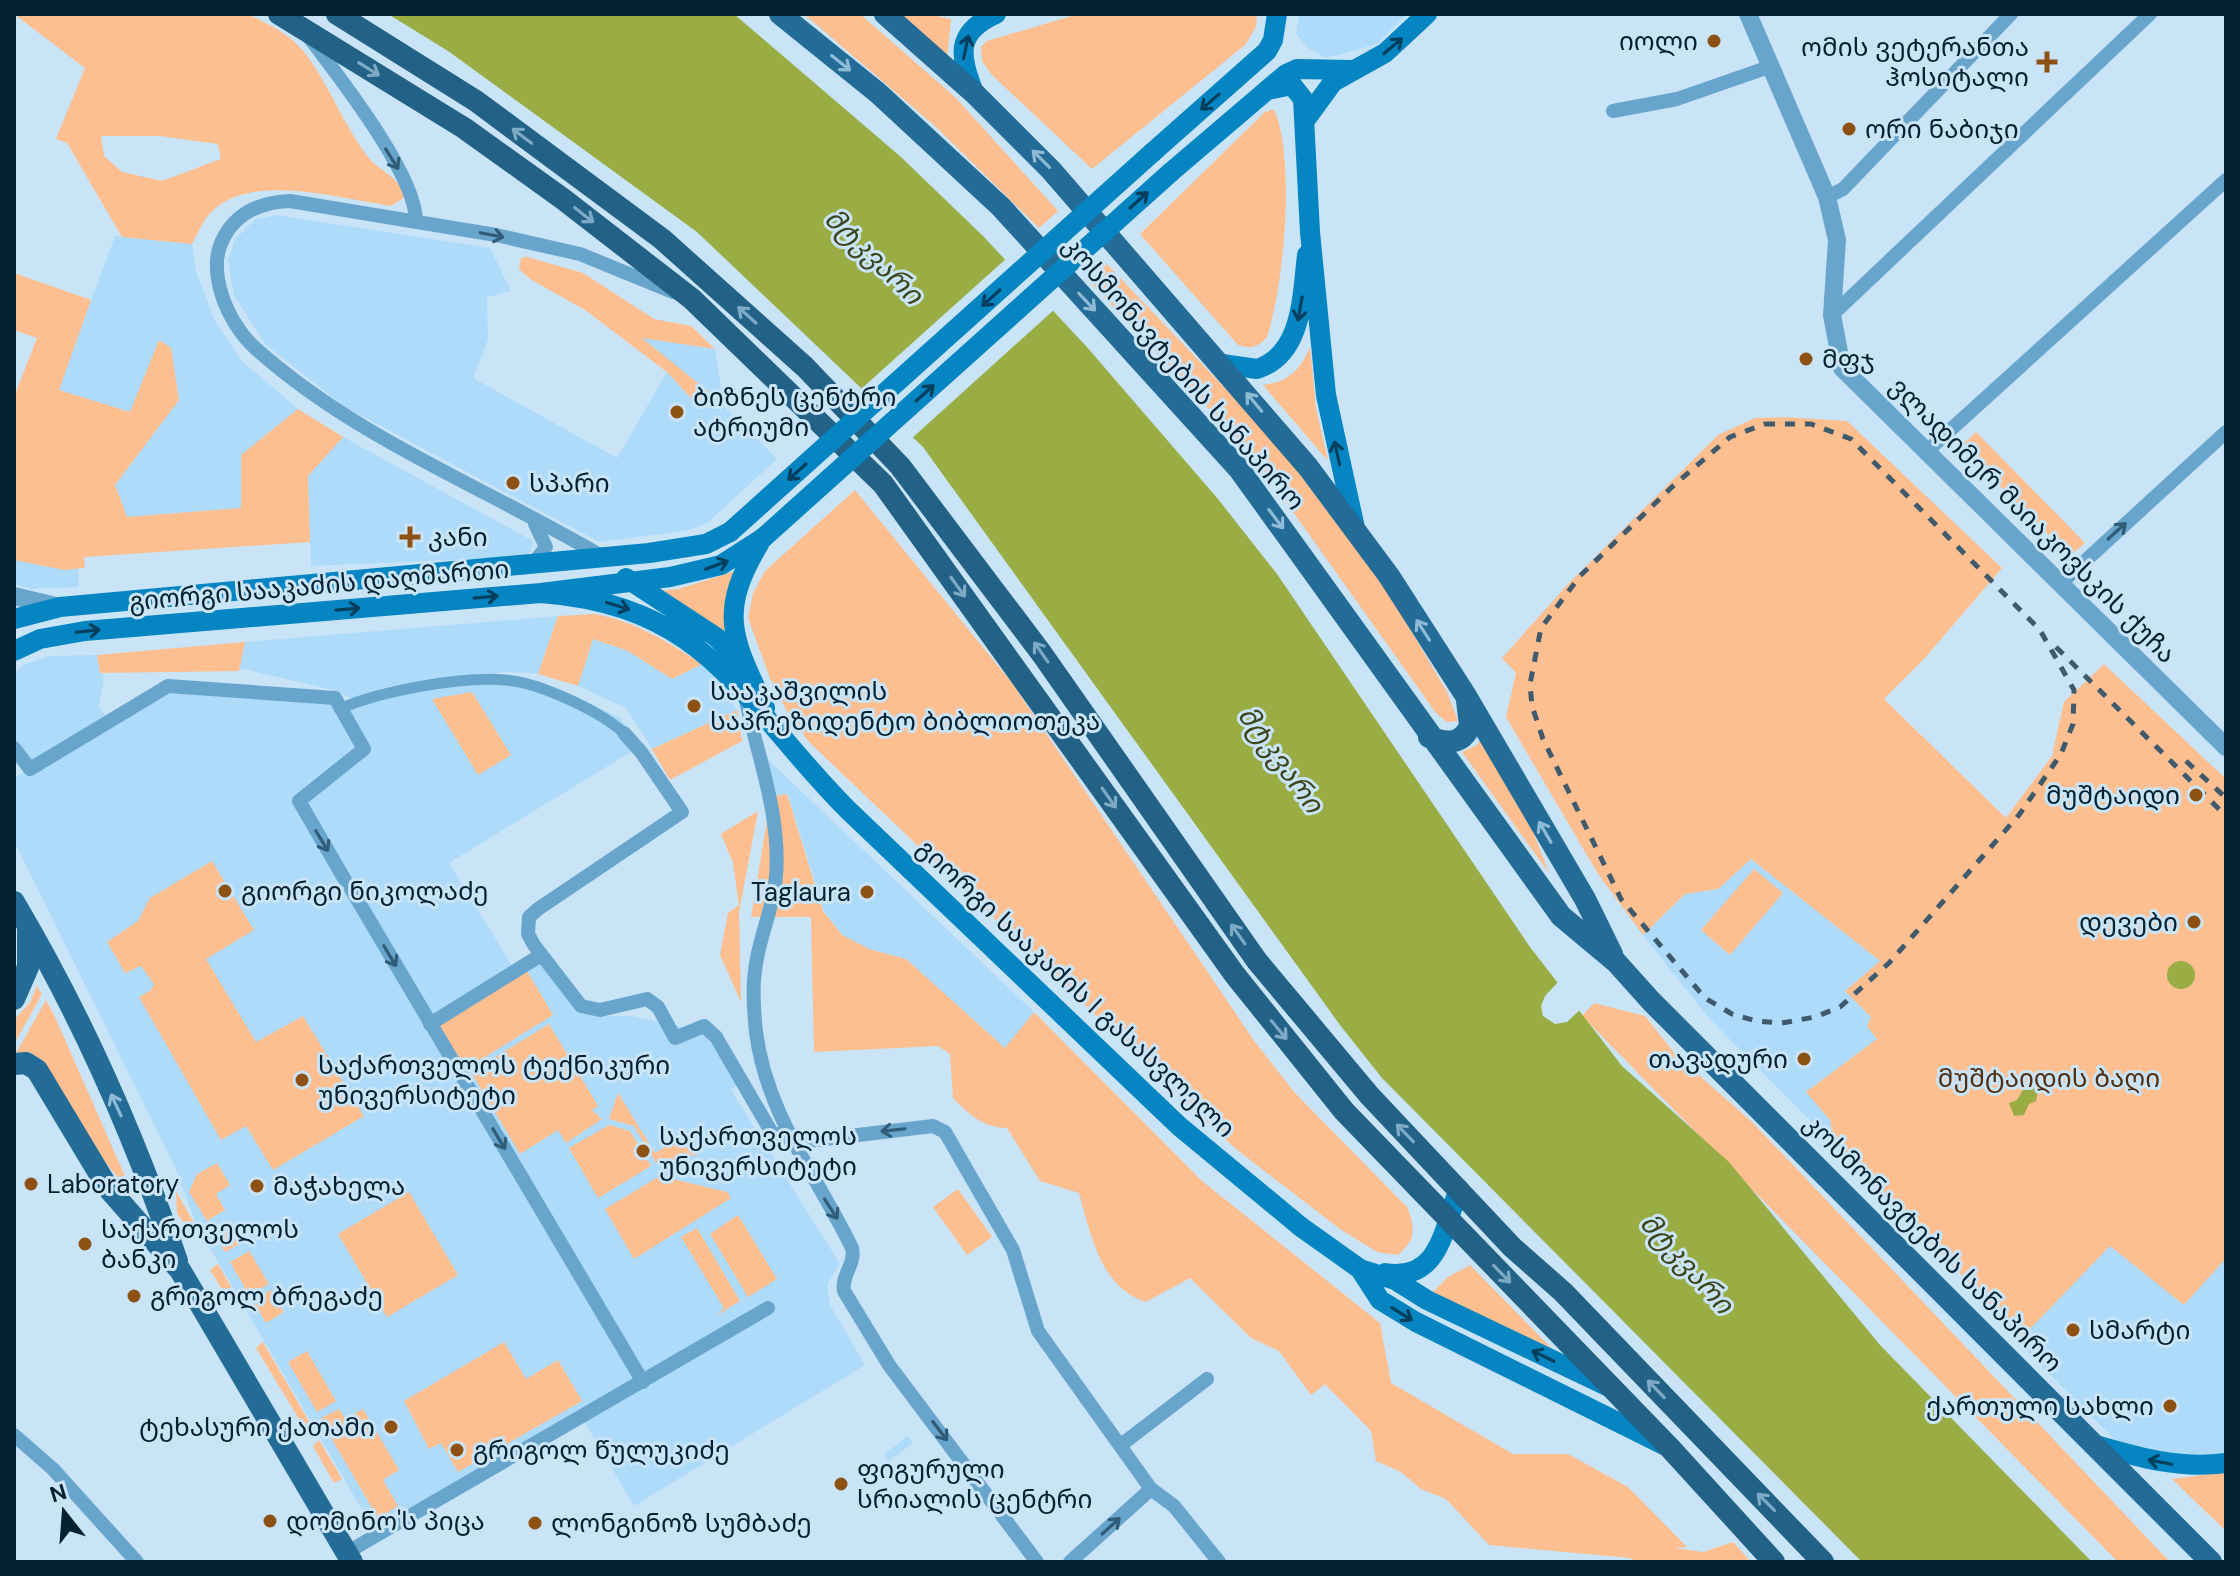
<svg xmlns="http://www.w3.org/2000/svg" width="2240" height="1576" font-family="'DM Sans','Noto Sans Georgian',sans-serif">
  <rect width="100%" height="100%" fill="#cae4f7"/>
  <path fill="#aedbfa" d="M1299,14H1407L1377,44L1326,58L1308,48L1296,34Z
    M276,215L490,248L511,291L487,297L488,340L473,378L617,458L667,372L690,397L640,337L715,349L724,406L777,459L707,523L685,531L599,542L345,407L265,344L234,295L228,261L235,239L256,219Z
    M115,236L192,244L196,271L215,321L242,361L298,409L241,455L242,508L127,517L115,485L179,400L171,348L160,340L130,413L58,390Z
    M343,437L533,541L531,551L523,557L311,566L308,476Z
    M14,557H77L79,587L31,589L14,584Z
    M558,616L538,674L507,672L386,687L356,701L333,690L239,668L245,642Z
    M593,639L628,651L672,679L702,664L718,674L737,710L652,749L626,708L578,686Z
    M97,655L104,679L99,706L109,721L162,690L330,700L353,709L388,694L480,683L534,686L574,696L621,718L639,747L449,863L517,974L539,961L595,1016H630L703,1031L737,1085L731,1090L840,1264L827,1284L830,1305L865,1365L634,1506L578,1411L375,1532L196,1224L175,1167L14,841V778L30,768L14,748V674L24,665L49,656Z
    M761,753L1034,1012L1005,1049L906,959L869,949L842,935L824,911L788,795L768,797Z
    M1751,859L1880,961L1871,1017L1877,1039L1830,1120L1835,1146L1708,1017L1643,935L1685,894L1718,889Z
    M2110,1246L2184,1304L2226,1258V1458L2183,1462L2117,1442L2008,1332L2022,1336Z
    M908,1436L913,1443L889,1461L884,1454Z"/>
  <path fill="#fdbf8f" fill-rule="evenodd" d="M14,14H248C267,24 290,34 304,52C328,82 343,124 368,157C380,172 400,177 405,197L391,206C340,199 243,169 207,217C201,225 197,235 192,244L122,237L67,143L56,139L85,68ZM101,136H160L218,144L221,159L162,181L122,172L104,156Z
    M804,14H860L956,98L1058,211L1039,228L935,126Z
    M899,14H929L951,19L947,58Z
    M1078,14H1257L1256,27L1245,45L1092,169L992,75L982,61L981,47L987,41Z
    M1274,109C1296,159 1284,286 1267,337C1257,348 1251,349 1238,345L1140,234L1265,112Z
    M527,257L583,273L654,319L691,326L715,349L642,338L715,397L713,402L690,397L667,372L585,310L530,279L519,269L521,258Z
    M1107,264L1276,442L1390,595L1447,692L1458,721L1447,722L1436,713L1254,457L1089,281Z
    M14,273L91,300L59,390L130,412L159,340L171,348L179,400L115,485L127,517L241,508V455L298,409L343,437L308,476L310,542L84,557L85,568L64,570L14,560V397L37,338L14,330Z
    M1310,347L1316,408L1328,461L1263,385C1289,382 1300,370 1310,347Z
    M1785,417L1847,421L2002,568L1924,659L1884,699L2006,818L2052,756L2064,702L2104,664L2226,779V1258L2184,1305L2110,1246L2022,1337L1835,1146L1830,1120L1806,1092L1877,1039L1867,1026L1871,1017L1845,991L1880,961L1751,859L1718,889L1685,894L1643,935L1598,874L1506,717L1516,673L1502,658L1569,583L1718,435L1755,418Z
    M1976,432L2085,543L2070,556L1960,447Z
    M855,490L1012,683L1255,1042L1295,1093L1407,1207C1415,1228 1417,1239 1398,1255L1377,1252L1340,1229L1236,1149L808,741L787,711L770,678L748,618L753,593L765,571Z
    M735,571L726,636L653,591L679,589Z
    M594,614C635,621 668,642 702,664L672,679L628,651L593,639L578,686L538,674L558,616Z
    M245,642L239,671L100,673L97,655Z
    M472,692L511,755L478,775L432,699Z
    M737,710L742,741L670,780L652,749Z
    M1481,739L1526,814L1549,873L1462,752L1477,745Z
    M787,794L823,911L842,935L869,949L906,959L1005,1048L1034,1012L1202,1181L1380,1323L1391,1383L1513,1454H1568L1628,1487L1687,1547L1675,1548L1703,1552L1733,1542L1751,1562H1636L1630,1558L1489,1545L1446,1499L1421,1489L1401,1472L1376,1461L1371,1431L1325,1384L1311,1395L1279,1351L1251,1338L1190,1278L1146,1302C1100,1287 1091,1235 1079,1193L1040,1181L1007,1128C983,1128 969,1114 953,1098L950,1054L938,1046L814,1052L811,917H751L769,809L768,797Z
    M758,811L739,912L741,1002L720,955L728,913L739,905L733,863L721,834Z
    M212,861L254,930L206,959L256,1042L303,1016L364,1116L273,1170L246,1126L221,1140L139,997L151,990L154,984L141,966L125,973L107,942L138,921L150,898Z
    M1754,869L1783,893L1730,955L1701,930Z
    M527,971L553,1015L464,1070L437,1026Z
    M37,986L42,994L14,1044V1020L30,1003Z
    M46,1000L55,1017L135,1199L94,1148L44,1061L29,1052L16,1053Z
    M1594,1003L1645,1016L1676,1055L1752,1122L2170,1562H2118L1582,1016Z
    M549,1024L598,1106L592,1110L602,1119L566,1143L558,1130L520,1154L471,1072Z
    M618,1093L655,1153L684,1136L682,1127L699,1154L656,1163L634,1126L609,1119Z
    M609,1125L630,1131L651,1166L598,1198L569,1148Z
    M217,1163L230,1185L216,1194L225,1210L207,1221L189,1192L197,1174Z
    M660,1176L727,1192L731,1198L634,1259L605,1209Z
    M958,1189L992,1237L967,1255L933,1207Z
    M176,1191L197,1228L190,1232L177,1213Z
    M409,1192L458,1275L387,1317L338,1234Z
    M738,1215L777,1279L748,1297L710,1234Z
    M231,1221L243,1242L225,1252L213,1232Z
    M697,1228L740,1301L717,1315L724,1308L681,1237Z
    M249,1251L269,1284L249,1295L230,1262Z
    M218,1264L239,1301L232,1305L210,1270Z
    M1470,1265L1558,1355L1430,1295L1448,1277Z
    M271,1290L284,1312L266,1323L253,1301Z
    M263,1342L314,1430L308,1434L256,1348Z
    M504,1342L526,1379L558,1360L582,1401L458,1472L441,1443L429,1449L404,1401Z
    M307,1351L336,1401L317,1412L288,1362Z
    M339,1409L345,1419L363,1409L399,1470L383,1480L398,1506L378,1518L320,1419Z
    M319,1440L342,1479L334,1483L313,1446Z
    M2226,1472V1531L2172,1479Z"/>
  <path fill="#99ad44" d="M388,14H734L901,157L983,236L1086,346L1218,499L1277,574L1530,947L1622,1066L1729,1162L1880,1345L2092,1562H1862L1382,1078L1340,1025L923,447L697,232L448,51Z
    M2167 975a14 14 0 1 1 28 0a14 14 0 1 1-28 0Z
    M2031,1085L2038,1092L2036,1101L2029,1104L2024,1115L2014,1116L2009,1103L2017,1100L2025,1086Z"/>
  <path fill="#cae4f7" d="M1008,257L1056,308L910,440L860,390Z
    M1560,980L1582,1008L1567,1022L1555,1024L1543,1016L1541,1006L1545,996Z"/>
  <g fill="none" stroke-linecap="round" stroke-linejoin="round">
    <path stroke="#68a5cd" stroke-width="11" d="M342,708C381,691 462,676 506,680C538,682 600,711 624,733"/>
    <path stroke="#68a5cd" stroke-width="14" d="M309,37C338,76 416,174 416,221
      M1613,111L1677,99L1769,67
      M1827,197L1843,189L2011,14
      M1832,315L2150,14
      M1926,452L2226,180
      M603,557C487,488 356,439 254,347C228,323 205,271 224,237C238,211 263,202 290,201L496,235L580,254L673,292
      M532,565L546,547L535,524
      M2060,584L2226,432
      M745,696C757,756 781,813 776,876C774,908 758,939 755,971C752,990 754,1013 756,1032C767,1117 817,1175 852,1248C856,1264 841,1275 844,1291L889,1365L1037,1562
      M624,733L641,752L682,812L538,909L529,917L528,934L534,945L581,1006L600,1010L647,999L658,1007L675,1038L704,1026L716,1037L772,1133L787,1136
      M14,748L30,769L168,686L335,698L364,749L299,801L345,880
      M351,889L643,1382
      M430,1024L541,955
      M791,1143L933,1126L945,1132L1013,1250L1038,1331L1151,1489L1174,1506L1219,1562
      M14,1435L53,1469L137,1562
      M1121,1445L1207,1379
      M346,1553L768,1308
      M1070,1562L1151,1489"/>
    <path stroke="#68a5cd" stroke-width="18" d="M1748,14L1827,197L1837,240L1832,315L1842,368L2226,747
      M14,596L60,607"/>
    <path stroke="#0585c1" stroke-width="20" d="M1268,90L1292,85L1303,99L1310,232L1326,395L1355,528
      M974,93C960,56 954,33 996,14
      M1306,119L1333,82L1385,53L1427,14
      M1153,152L1267,51L1273,40L1277,14
      M1171,172L1286,74L1297,69L1352,70
      M1222,364L1257,369C1303,354 1302,296 1307,255
      M759,544C717,614 733,639 765,708
      M626,578L716,637L745,665
      M541,593C711,606 741,703 848,810L1179,1126L1301,1227L1360,1269L1395,1280L1427,1300L1609,1387
      M14,619L60,607L649,553L706,544L730,532
      M14,651L40,639L85,631L541,593L670,577L721,565L763,538
      M1360,1269L1380,1300L1416,1322L1664,1445
      M1385,1273C1440,1282 1443,1229 1459,1189
      M2096,1445C2141,1458 2179,1469 2226,1463"/>
    <path stroke="#226c97" stroke-width="22" d="M780,14L878,93L1001,207L1239,469L1561,916L1616,962L1651,1001L2211,1562
      M885,14L974,93L1051,170L1308,467L1389,576L1466,696L1585,899L1612,954
      M1429,737C1446,744 1463,745 1470,725L1467,701
      M14,902C81,1015 135,1137 177,1261
      M14,999L28,967V929
      M14,1064L26,1063L37,1070L108,1188L180,1270L352,1562"/>
    <path stroke="#226287" stroke-width="22" d="M279,14L464,128L563,199L692,299L883,484L1235,975L1344,1111L1670,1448L1774,1562
      M337,14L476,101L662,239L805,367L900,466L1042,654L1257,961L1369,1095L1512,1247L1563,1292L1823,1562"/>
    <path stroke="#3e5a6c" stroke-width="5" stroke-dasharray="10 10" stroke-linecap="butt" d="M1765,424H1811L1851,439L2040,630L2074,690L2073,724L2061,754L2019,815L1889,963L1840,1007L1815,1017L1782,1023L1756,1021L1732,1014L1705,998L1621,899L1543,739L1532,706L1530,684L1541,628L1580,576L1673,486L1730,437Z
      M2056,647L2226,816
      M2186,761L2226,798"/>
    <path stroke="#0585c1" stroke-width="20" d="M730,532L1153,152
      M763,538L1171,172"/>
  </g>
  <defs><path id="oneway-shaft" d="M-6 0H5M1.5-3L5.5 0L1.5 3" fill="none" stroke-width="1.6" stroke-linecap="round" stroke-linejoin="round" transform="scale(2)"/></defs>
  <g stroke="#043f5d">
    <use href="#oneway-shaft" transform="translate(1393 46) rotate(-40)"/>
    <use href="#oneway-shaft" transform="translate(966 47) rotate(-78)"/>
    <use href="#oneway-shaft" transform="translate(1210 102) rotate(139)"/>
    <use href="#oneway-shaft" transform="translate(1139 200) rotate(-42)"/>
    <use href="#oneway-shaft" transform="translate(991 298) rotate(138)"/>
    <use href="#oneway-shaft" transform="translate(1300 309) rotate(100)"/>
    <use href="#oneway-shaft" transform="translate(925 393) rotate(-42)"/>
    <use href="#oneway-shaft" transform="translate(1337 453) rotate(-103)"/>
    <use href="#oneway-shaft" transform="translate(797 472) rotate(138)"/>
    <use href="#oneway-shaft" transform="translate(717 565) rotate(-20)"/>
    <use href="#oneway-shaft" transform="translate(486 597) rotate(-5)"/>
    <use href="#oneway-shaft" transform="translate(618 606) rotate(17)"/>
    <use href="#oneway-shaft" transform="translate(348 609) rotate(-5)"/>
    <use href="#oneway-shaft" transform="translate(88 631) rotate(-6)"/>
    <use href="#oneway-shaft" transform="translate(1402 1314) rotate(32)"/>
    <use href="#oneway-shaft" transform="translate(1543 1356) rotate(-154)"/>
    <use href="#oneway-shaft" transform="translate(2160 1462) rotate(-169)"/>
  </g>
  <g stroke="#8fbad5">
    <use href="#oneway-shaft" transform="translate(841 63) rotate(39)"/>
    <use href="#oneway-shaft" transform="translate(1041 159) rotate(-135)"/>
    <use href="#oneway-shaft" transform="translate(1087 302) rotate(47)"/>
    <use href="#oneway-shaft" transform="translate(1254 402) rotate(-130)"/>
    <use href="#oneway-shaft" transform="translate(1276 519) rotate(53)"/>
    <use href="#oneway-shaft" transform="translate(1423 630) rotate(-123)"/>
    <use href="#oneway-shaft" transform="translate(1545 832) rotate(-120)"/>
    <use href="#oneway-shaft" transform="translate(116 1105) rotate(-115)"/>
  </g>
  <g stroke="#7eaac5">
    <use href="#oneway-shaft" transform="translate(369 69) rotate(32)"/>
    <use href="#oneway-shaft" transform="translate(522 136) rotate(-143)"/>
    <use href="#oneway-shaft" transform="translate(584 215) rotate(38)"/>
    <use href="#oneway-shaft" transform="translate(747 315) rotate(-138)"/>
    <use href="#oneway-shaft" transform="translate(958 587) rotate(54)"/>
    <use href="#oneway-shaft" transform="translate(1041 652) rotate(-125)"/>
    <use href="#oneway-shaft" transform="translate(1109 798) rotate(55)"/>
    <use href="#oneway-shaft" transform="translate(1238 934) rotate(-125)"/>
    <use href="#oneway-shaft" transform="translate(1279 1030) rotate(51)"/>
    <use href="#oneway-shaft" transform="translate(1405 1133) rotate(-134)"/>
    <use href="#oneway-shaft" transform="translate(1502 1274) rotate(46)"/>
    <use href="#oneway-shaft" transform="translate(1656 1389) rotate(-134)"/>
    <use href="#oneway-shaft" transform="translate(1766 1502) rotate(-135)"/>
  </g>
  <g stroke="#315c78">
    <use href="#oneway-shaft" transform="translate(392 159) rotate(58)"/>
    <use href="#oneway-shaft" transform="translate(492 235) rotate(11)"/>
    <use href="#oneway-shaft" transform="translate(2117 531) rotate(-42)"/>
    <use href="#oneway-shaft" transform="translate(322 841) rotate(59)"/>
    <use href="#oneway-shaft" transform="translate(390 956) rotate(59)"/>
    <use href="#oneway-shaft" transform="translate(893 1130) rotate(174)"/>
    <use href="#oneway-shaft" transform="translate(499 1139) rotate(59)"/>
    <use href="#oneway-shaft" transform="translate(831 1209) rotate(57)"/>
    <use href="#oneway-shaft" transform="translate(940 1431) rotate(53)"/>
    <use href="#oneway-shaft" transform="translate(1111 1526) rotate(-42)"/>
  </g>
  <g fill="#8e5114" stroke="#cae4f7" stroke-width="3">
    <circle cx="1714" cy="41" r="8"/>
    <path d="M2043 50h8v8h8v8h-8v8h-8v-8h-8v-8h8z"/>
    <circle cx="1849" cy="129" r="8"/>
    <circle cx="1806" cy="359" r="8"/>
    <circle cx="677" cy="412" r="8"/>
    <circle cx="513" cy="483" r="8"/>
    <path d="M406 525h8v8h8v8h-8v8h-8v-8h-8v-8h8z"/>
    <circle cx="694" cy="706" r="8"/>
    <circle cx="2196" cy="795" r="8"/>
    <circle cx="225" cy="891" r="8"/>
    <circle cx="867" cy="892" r="8"/>
    <circle cx="2194" cy="922" r="8"/>
    <circle cx="1804" cy="1059" r="8"/>
    <circle cx="302" cy="1080" r="8"/>
    <circle cx="643" cy="1151" r="8"/>
    <circle cx="31" cy="1184" r="8"/>
    <circle cx="257" cy="1186" r="8"/>
    <circle cx="85" cy="1244" r="8"/>
    <circle cx="134" cy="1296" r="8"/>
    <circle cx="2073" cy="1330" r="8"/>
    <circle cx="2170" cy="1406" r="8"/>
    <circle cx="391" cy="1427" r="8"/>
    <circle cx="457" cy="1450" r="8"/>
    <circle cx="841" cy="1484" r="8"/>
    <circle cx="270" cy="1521" r="8"/>
    <circle cx="535" cy="1523" r="8"/>
  </g>
  <g text-anchor="middle" stroke-width="6" stroke-linejoin="round" paint-order="stroke">
    <g font-size="26" fill="#042132" stroke="#cae4f7" text-anchor="start">
      <text x="1698" y="50" text-anchor="end">იოლი</text>
      <text x="2029" y="56" text-anchor="end">ომის ვეტერანთა<tspan x="2029" dy="30">ჰოსიტალი</tspan></text>
      <text x="1865" y="138">ორი ნაბიჯი</text>
      <text x="1822" y="368">მფჯ</text>
      <text x="693" y="406">ბიზნეს ცენტრი<tspan x="693" dy="30">ატრიუმი</tspan></text>
      <text x="529" y="492">სპარი</text>
      <text x="428" y="546">კანი</text>
      <text x="710" y="700">სააკაშვილის<tspan x="710" dy="30">საპრეზიდენტო ბიბლიოთეკა</tspan></text>
      <text x="2180" y="804" text-anchor="end">მუშტაიდი</text>
      <text x="241" y="900">გიორგი ნიკოლაძე</text>
      <text x="851" y="901" text-anchor="end">Taglaura</text>
      <text x="2178" y="931" text-anchor="end">დევები</text>
      <text x="1788" y="1068" text-anchor="end">თავადური</text>
      <text x="318" y="1074">საქართველოს ტექნიკური<tspan x="318" dy="30">უნივერსიტეტი</tspan></text>
      <text x="659" y="1145">საქართველოს<tspan x="659" dy="30">უნივერსიტეტი</tspan></text>
      <text x="47" y="1193">Laboratory</text>
      <text x="273" y="1195">მაჭახელა</text>
      <text x="101" y="1238">საქართველოს<tspan x="101" dy="30">ბანკი</tspan></text>
      <text x="150" y="1305">გრიგოლ ბრეგაძე</text>
      <text x="2089" y="1339">სმარტი</text>
      <text x="2154" y="1415" text-anchor="end">ქართული სახლი</text>
      <text x="375" y="1436" text-anchor="end">ტეხასური ქათამი</text>
      <text x="473" y="1459">გრიგოლ წულუკიძე</text>
      <text x="857" y="1478">ფიგურული<tspan x="857" dy="30">სრიალის ცენტრი</tspan></text>
      <text x="286" y="1530">დომინო'ს პიცა</text>
      <text x="551" y="1532">ლონგინოზ სუმბაძე</text>
    </g>
    <g font-size="26" fill="#042132" stroke="#cae4f7">
      <text transform="translate(1184 373) rotate(49)" y="9">კოსმონავტების სანაპირო</text>
      <text transform="translate(2033 520) rotate(45)" y="9">ვლადიმერ მაიაკოვსკის ქუჩა</text>
      <text transform="translate(319 585) rotate(-5)" y="9">გიორგი სააკაძის დაღმართი</text>
      <text transform="translate(1076 988) rotate(43)" y="9">გიორგი სააკაძის I გასასვლელი</text>
      <text transform="translate(1933 1243) rotate(45)" y="9">კოსმონავტების სანაპირო</text>
    </g>
    <g font-size="26" fill="#512f12" stroke="#cae4f7">
      <text x="2049" y="1087">მუშტაიდის ბაღი</text>
    </g>
    <g font-size="28" font-style="italic" fill="#3d451a" stroke="#cae4f7">
      <text transform="translate(874 256) rotate(44)" y="10">მტკვარი</text>
      <text transform="translate(1281 759) rotate(54)" y="10">მტკვარი</text>
      <text transform="translate(1687 1263) rotate(48)" y="10">მტკვარი</text>
    </g>
  </g>
  <rect width="2240" height="1576" fill="none" stroke="#042132" stroke-width="32"/>
  <g transform="translate(64 1512) rotate(343)" stroke="#cae4f7" stroke-width="6" paint-order="stroke">
  <path d="M0-6L14 30L0 20L-14 30Z" fill="#042132"/>
  <text y="-12" font-size="22" font-weight="bold" text-anchor="middle" fill="#042132">N</text>
  </g>
</svg>
